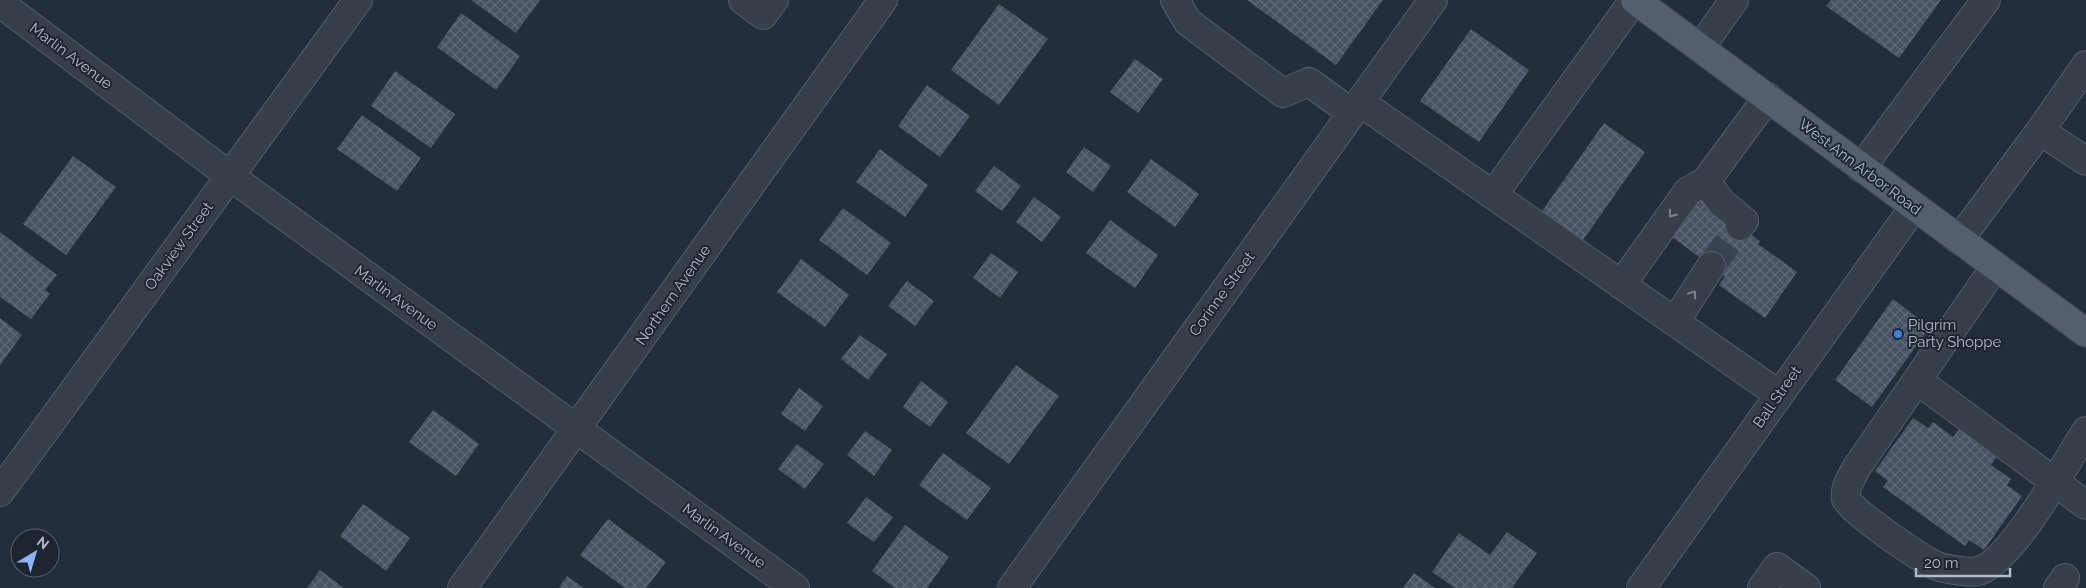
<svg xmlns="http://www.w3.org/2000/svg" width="2086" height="588" font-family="Raleway,sans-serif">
  <defs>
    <pattern id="building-cross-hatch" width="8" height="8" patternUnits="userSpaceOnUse" patternTransform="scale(1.25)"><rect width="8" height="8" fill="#485362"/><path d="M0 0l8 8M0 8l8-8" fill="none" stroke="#606a77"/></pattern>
  </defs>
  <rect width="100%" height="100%" fill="#232e3b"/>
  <path fill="url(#building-cross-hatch)" d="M471,0H540L516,33Z
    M1247,0H1383L1336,65Z
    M1831,0H1941L1899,58L1826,6Z
    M999,4L1048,39L999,105L951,70Z
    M461,13L520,56L496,90L437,47Z
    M1471,29L1529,70L1479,142L1420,101Z
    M1135,59L1163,79L1138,113L1110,92Z
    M395,71L455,114L431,148L371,106Z
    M927,85L970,116L940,157L898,126Z
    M362,115L421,158L397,191L337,149Z
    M1604,123L1645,152L1583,240L1542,211Z
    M1084,147L1111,166L1093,192L1066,172Z
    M880,149L928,185L905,217L856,182Z
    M73,156L116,187L66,255L23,224Z
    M1151,159L1199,194L1175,227L1127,192Z
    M994,166L1021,186L1002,211L975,191Z
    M1697,195L1760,241L1758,244L1797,272L1765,318L1719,285L1725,276L1668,234Z
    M1034,197L1061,217L1042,242L1016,222Z
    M843,208L891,243L867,275L819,240Z
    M1110,220L1158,255L1135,288L1086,253Z
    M0,232L57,275L45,290L50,294L31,319L0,297Z
    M991,253L1018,272L1000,298L973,278Z
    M801,259L849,295L825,327L777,292Z
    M907,281L934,301L915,326L888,306Z
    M1893,299L1930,327L1872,407L1835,380Z
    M0,318L22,335L0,365Z
    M860,335L887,354L868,380L841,359Z
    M1016,365L1059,396L1009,464L966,433Z
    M921,381L948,402L930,427L903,407Z
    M799,388L823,406L805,431L781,414Z
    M433,410L479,444L456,476L409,442Z
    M1913,418L1928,428L1933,422L1953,437L1960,428L1998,455L1991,465L2011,479L2007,485L2022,496L1984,550L1969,540L1965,546L1883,487L1888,481L1875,471Z
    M865,431L892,450L874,476L847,455Z
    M797,444L824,464L805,489L778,469Z
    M943,453L991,488L967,520L919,485Z
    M866,497L893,517L874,542L847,523Z
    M363,504L410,538L386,571L340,536Z
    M608,519L666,562L646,588H625L580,555Z
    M905,525L949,557L927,588H895L872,571Z
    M1507,532L1537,553L1512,588H1455L1432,572L1459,533L1490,555Z
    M320,570L344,588H307Z
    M1414,573L1435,588H1403Z
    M567,576L584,588H559Z"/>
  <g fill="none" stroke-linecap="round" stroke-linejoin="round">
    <path stroke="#394350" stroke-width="28" stroke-dasharray="28 14" stroke-linecap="butt" d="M1711,266L1740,226"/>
    <g stroke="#555d69" stroke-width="30">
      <path id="minor" d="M743,0L763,15L774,0
        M1175,0L1188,22L1283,93L1309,82L1352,113
        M0,3L230,176L795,588
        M1701,47L1734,0
        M2086,65L2040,131L2086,161
        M1360,102L1778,394
        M1861,168L1986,0
        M1706,181L1721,202L1744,221L1740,226
        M1493,195L1634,0
        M1959,240L2040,131
        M1995,267L1857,467C1852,477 1844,487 1846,499C1849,510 1924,561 1937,566C1944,569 1971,573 1978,571C2010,564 2067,461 2086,431
        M1621,285L1688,191L1706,181L1768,97
        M1675,322L1711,266
        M1917,380L2086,505
        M0,492L358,0
        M462,588L883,0
        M1012,588L1433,0
        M1641,588L1914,207
        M1762,588L1777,567L1806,588
        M2058,588L2065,578"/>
    </g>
    <g stroke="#404954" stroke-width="30">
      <path id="major" d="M1635,0L2086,333"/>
    </g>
    <use href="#minor" stroke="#373f4b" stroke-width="28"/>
    <use href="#major" stroke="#555f6b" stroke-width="28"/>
  </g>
  <defs><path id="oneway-chevron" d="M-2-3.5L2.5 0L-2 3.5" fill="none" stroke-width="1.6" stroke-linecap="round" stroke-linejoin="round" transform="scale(1.25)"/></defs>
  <g stroke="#7b838f">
    <use href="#oneway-chevron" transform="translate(1672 214) rotate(126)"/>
    <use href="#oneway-chevron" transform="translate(1693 294) rotate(-56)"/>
  </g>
  <circle fill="#3f7fe0" stroke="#1c2530" stroke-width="2" cx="1898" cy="334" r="5"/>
  <g text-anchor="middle" stroke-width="4" stroke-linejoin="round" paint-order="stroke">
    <g font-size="15" fill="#b3bac7" stroke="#1c2530">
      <text transform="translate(71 56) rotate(37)" y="5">Marlin Avenue</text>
      <text transform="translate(1860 167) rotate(37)" y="5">West Ann Arbor Road</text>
      <text transform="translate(179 246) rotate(-54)" y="5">Oakview Street</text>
      <text transform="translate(1222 294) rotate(-54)" y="5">Corinne Street</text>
      <text transform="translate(673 295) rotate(-55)" y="5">Northern Avenue</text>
      <text transform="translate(396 298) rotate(36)" y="5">Marlin Avenue</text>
      <text transform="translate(1777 397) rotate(-55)" y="5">Ball Street</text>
      <text transform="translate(724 536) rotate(36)" y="5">Marlin Avenue</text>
    </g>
    <g font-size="15" fill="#b3bac7" stroke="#1c2530" text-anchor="start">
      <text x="1908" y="330">Pilgrim<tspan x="1908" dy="17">Party Shoppe</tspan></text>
    </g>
  </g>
  <g transform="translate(35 553) rotate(38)"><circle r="24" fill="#1c2530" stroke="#58616c"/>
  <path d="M0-4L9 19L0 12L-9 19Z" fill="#8ab4f4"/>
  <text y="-8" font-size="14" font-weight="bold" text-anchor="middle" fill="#b3bac7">N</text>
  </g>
  <path d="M1916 568v8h94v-8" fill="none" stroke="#b3bac7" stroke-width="2.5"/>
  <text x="1924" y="568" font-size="15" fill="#b3bac7" stroke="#1c2530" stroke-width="4" paint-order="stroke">20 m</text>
</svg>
